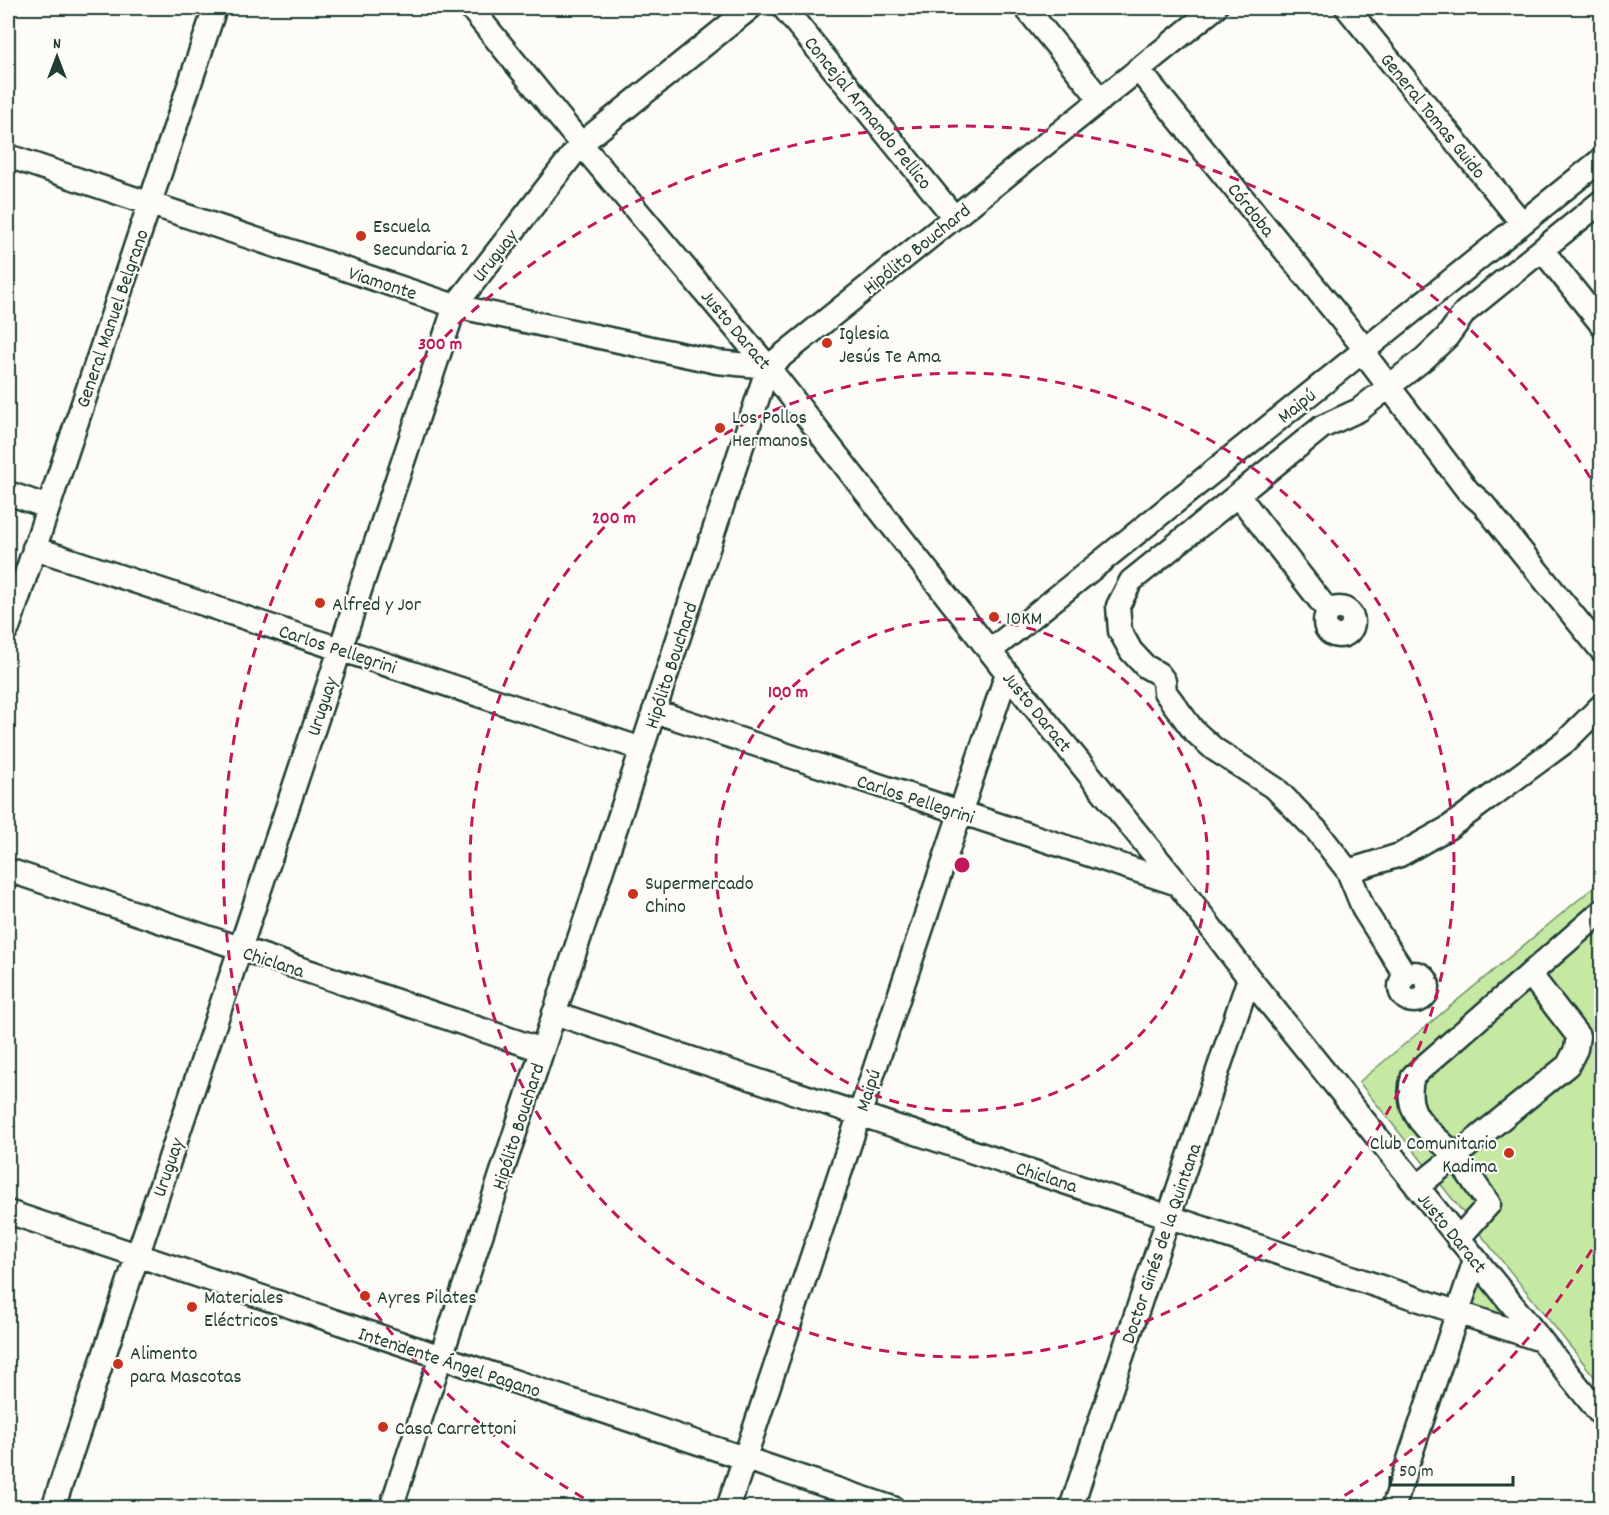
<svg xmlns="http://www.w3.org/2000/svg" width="1609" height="1515" font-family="Dekko,sans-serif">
  <rect width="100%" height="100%" fill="#fdfcf7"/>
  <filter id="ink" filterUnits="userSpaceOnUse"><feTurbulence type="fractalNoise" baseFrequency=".0167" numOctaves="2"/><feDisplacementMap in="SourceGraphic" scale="12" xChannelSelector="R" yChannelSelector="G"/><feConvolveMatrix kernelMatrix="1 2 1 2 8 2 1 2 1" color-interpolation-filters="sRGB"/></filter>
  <g filter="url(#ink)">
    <path fill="#c5e9a2" stroke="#72936b" stroke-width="1.5" d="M1601,881V1385L1359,1082Z
      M1480,1278L1514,1320L1473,1306L1472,1300Z"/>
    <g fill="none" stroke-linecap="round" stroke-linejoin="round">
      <g stroke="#1f3d34" stroke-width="27">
        <path id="minor" d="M471,8L581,144L768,367L1007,673L1178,884L1249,978L1602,1416
          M784,8L954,217
          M1026,8L1101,100
          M1347,8L1522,223
          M1138,69L1365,349
          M8,156L455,306L717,362L768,367
          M1543,251L1602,325
          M1362,351L1468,491L1483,504L1602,651
          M8,493L48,507
          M1238,495L1329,612
          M34,548L642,749
          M1325 622a14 14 0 1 1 28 0a14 14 0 1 1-28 0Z
          M8,628L215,8
          M990,651L1602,159
          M654,711L1178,884
          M8,870L542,1050
          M1348,871L1400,855L1448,828L1565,742L1602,705
          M1400 987a14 14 0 1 1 28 0a14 14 0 1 1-28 0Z
          M1406,976L1364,910L1348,871L1317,831L1276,789L1214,749L1193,730L1165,692L1164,681L1159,674L1145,666L1131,651L1120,631L1118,606L1131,581L1322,427L1359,410L1425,358L1447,337L1465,312L1602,201
          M554,1013L1541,1340
          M1417,1187L1568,1065L1576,1049L1578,1036L1530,974
          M8,1212L893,1508
          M1458,1239L1489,1204C1478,1189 1468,1172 1456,1157C1433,1131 1401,1118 1413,1076L1602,911
          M53,1508L455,306L581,144L750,8
          M391,1508L768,367L1215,8
          M728,1508L1007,673
          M1071,1508L1249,978
          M1393,1508L1475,1260"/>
      </g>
      <use href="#minor" stroke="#fdfcf7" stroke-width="22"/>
    </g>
  </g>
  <g fill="none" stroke="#c2185b" stroke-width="3" stroke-dasharray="10 8">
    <circle cx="962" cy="865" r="246"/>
    <circle cx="962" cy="865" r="492"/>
    <path d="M1601 1234A738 738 0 0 1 1325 1507M599 1507A738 738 0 1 1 1601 496"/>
  </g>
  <g fill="#c8321e" stroke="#fdfcf7" stroke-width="2">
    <circle cx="361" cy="236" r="6"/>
    <circle cx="827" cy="343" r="6"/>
    <circle cx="720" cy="428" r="6"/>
    <circle cx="320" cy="603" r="6"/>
    <circle cx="994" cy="617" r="6"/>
    <circle cx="633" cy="894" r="6"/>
    <circle cx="1509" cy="1153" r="6"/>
    <circle cx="365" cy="1296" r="6"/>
    <circle cx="192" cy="1307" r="6"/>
    <circle cx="118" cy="1364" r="6"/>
    <circle cx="383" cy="1427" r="6"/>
  </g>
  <g text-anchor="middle" stroke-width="4.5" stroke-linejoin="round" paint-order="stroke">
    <g font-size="20" fill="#1f3d34" stroke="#fdfcf7">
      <text transform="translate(869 112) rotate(51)" y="7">Concejal Armando Pellico</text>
      <text transform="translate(1434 115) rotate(51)" y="7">General Tomas Guido</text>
      <text transform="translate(1252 209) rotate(51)" y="7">Córdoba</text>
      <text transform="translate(916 248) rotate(-39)" y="7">Hipólito Bouchard</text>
      <text transform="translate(494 255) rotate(-52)" y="7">Uruguay</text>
      <text transform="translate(383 282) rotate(18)" y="7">Viamonte</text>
      <text transform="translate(111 318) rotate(-71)" y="7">General Manuel Belgrano</text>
      <text transform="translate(737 329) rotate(50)" y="7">Justo Daract</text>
      <text transform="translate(1296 405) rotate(-39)" y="7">Maipú</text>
      <text transform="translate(338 648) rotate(18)" y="7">Carlos Pellegrini</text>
      <text transform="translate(670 665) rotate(-72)" y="7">Hipólito Bouchard</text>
      <text transform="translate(321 706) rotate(-72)" y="7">Uruguay</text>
      <text transform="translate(1038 711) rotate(51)" y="7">Justo Daract</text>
      <text transform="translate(916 798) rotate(18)" y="7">Carlos Pellegrini</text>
      <text transform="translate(274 961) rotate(18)" y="7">Chiclana</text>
      <text transform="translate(867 1090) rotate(-72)" y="7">Maipú</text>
      <text transform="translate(517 1126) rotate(-72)" y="7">Hipólito Bouchard</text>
      <text transform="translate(167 1167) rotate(-71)" y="7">Uruguay</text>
      <text transform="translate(1047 1176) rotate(18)" y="7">Chiclana</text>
      <text transform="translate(1453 1232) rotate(51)" y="7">Justo Daract</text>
      <text transform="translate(1160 1243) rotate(-71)" y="7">Doctor Ginés de la Quintana</text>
      <text transform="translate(450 1361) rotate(18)" y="7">Intendente Ángel Pagano</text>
    </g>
    <g font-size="20" fill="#1f3d34" stroke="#fdfcf7" text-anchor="start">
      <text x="373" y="232">Escuela<tspan x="373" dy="23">Secundaria 2</tspan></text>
      <text x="839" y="339">Iglesia<tspan x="839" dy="23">Jesús Te Ama</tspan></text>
      <text x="732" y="423">Los Pollos<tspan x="732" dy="23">Hermanos</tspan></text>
      <text x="332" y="610">Alfred y Jor</text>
      <text x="1006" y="624">10KM</text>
      <text x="645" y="889">Supermercado<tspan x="645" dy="23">Chino</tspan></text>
      <text x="1497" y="1149" text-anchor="end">Club Comunitario<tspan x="1497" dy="23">Kadima</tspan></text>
      <text x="204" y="1303">Materiales<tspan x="204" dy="23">Eléctricos</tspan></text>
      <text x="377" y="1303">Ayres Pilates</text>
      <text x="130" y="1359">Alimento<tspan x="130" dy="23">para Mascotas</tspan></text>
      <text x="395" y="1434">Casa Carrettoni</text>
    </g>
  </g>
  <circle cx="962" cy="865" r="9" fill="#c2185b" stroke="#fdfcf7" stroke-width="3"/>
  <g font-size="18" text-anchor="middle" font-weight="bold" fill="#c2185b" stroke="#fdfcf7" stroke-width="4.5" stroke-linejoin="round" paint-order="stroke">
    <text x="440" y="349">300 m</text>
    <text x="614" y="523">200 m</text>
    <text x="788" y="697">100 m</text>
  </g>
  <rect width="1609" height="1515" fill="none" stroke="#fdfcf7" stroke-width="30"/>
  <rect x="15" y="15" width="1579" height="1485" fill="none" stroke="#1f3d34" stroke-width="2" filter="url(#ink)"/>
  <g transform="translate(57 57)" stroke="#fdfcf7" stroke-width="4.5" paint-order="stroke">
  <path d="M0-4.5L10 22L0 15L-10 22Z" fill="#1f3d34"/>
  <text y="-9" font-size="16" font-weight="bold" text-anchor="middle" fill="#1f3d34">N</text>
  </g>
  <path d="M1390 1476v9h123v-9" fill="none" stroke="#1f3d34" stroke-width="3"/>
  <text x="1399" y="1476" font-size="18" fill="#1f3d34" stroke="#fdfcf7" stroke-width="4.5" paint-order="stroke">50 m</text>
</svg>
